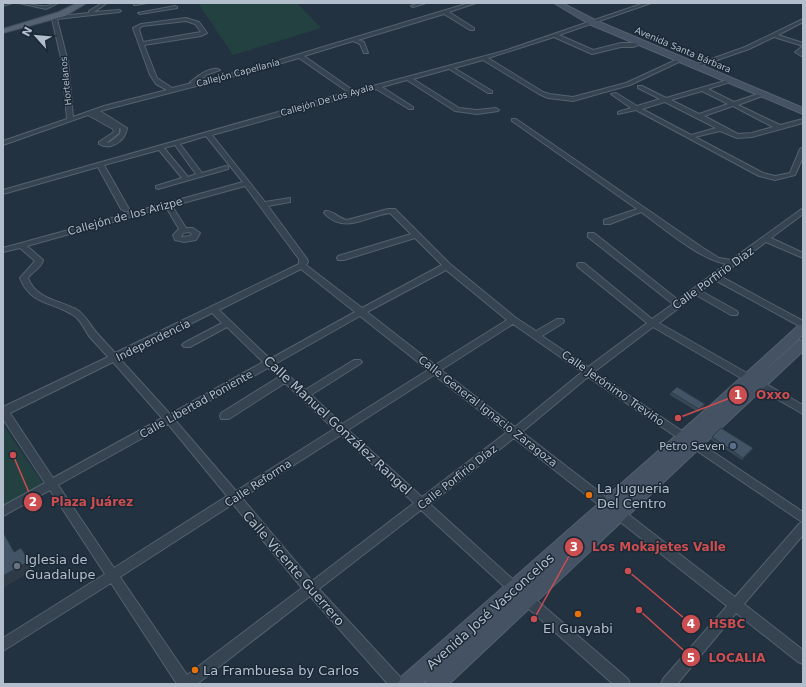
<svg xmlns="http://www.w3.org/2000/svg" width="806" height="687" font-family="'DejaVu Sans',sans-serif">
  <rect width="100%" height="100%" fill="#223241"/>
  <path fill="#244142" d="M198,3H297L321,28L233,55Z
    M3,425L44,485L3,507Z"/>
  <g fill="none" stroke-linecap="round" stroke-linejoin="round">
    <g stroke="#54616e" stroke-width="2">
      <path id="street" d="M5,3H12L3,6V4Z
        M19,3C26,3 40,7 46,6C50,6 53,3 58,3L46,9Z
        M102,3H107L94,12L119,10L121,11L119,12L57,19L68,62L73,117L104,106L167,90L156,84L150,75L133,28L141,24L186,18L199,22L207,33L201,36L144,45L157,78L172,88L192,83L190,82C197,77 211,65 220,70L206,75L202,80L198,82L250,69L469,3H476L449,12L474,28V30H470L444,14L358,40L364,42L368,53H364L360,44L353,41L304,56L354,91L504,51L644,3H651L559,35L593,50L621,43H633L639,41L642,43L641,44L633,47H621L592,54L554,37L488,58L543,92L549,94L573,97L626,83L678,59L683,60L630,85L573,101L548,98L539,94L483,60L454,68L492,91V93H488L449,69L413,79L459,108L477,110L496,108L499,110L498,111L477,114L455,111L407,80L382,87L413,107V109H409L376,89L212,135L265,202L290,198V202L268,206L307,259L308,262L306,265L362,308L442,265L415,238L344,260H338L337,258L338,256L411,234L390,213C366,216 345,235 324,213L325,211C333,210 339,219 347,220L388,209H395L450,264L516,318L536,331L557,319H563L564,321L563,323L542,336L588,367L647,323L578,267L577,265L578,263H584L652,319L673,304L588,237V233H594L678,300L726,264C699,259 665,229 641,212L610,224H604V220L637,209L512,121V119H516L703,248L719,258L731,260L803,208V214L771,238L803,253V258L766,242L720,276L803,321V328L715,280L701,291L737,311L738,313L737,315H731L696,295L659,323L803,405V414L653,327L594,372L803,512V535L744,604L803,650V664L798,662L736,613L677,684H661L663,679L727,606L514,438L430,504L518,584L628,679L630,684H613L510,592L421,510L319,589L402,679L404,684H388L310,596L197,684H177L111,583L3,651V638L105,574L50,490L3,516V506L45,483L3,419V407L108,357C102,350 95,343 89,336C85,330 82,323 77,318C56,301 31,307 20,278L35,261L20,248L3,252V248L243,182L206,136L180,144L202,173L226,166L228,167V169L158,189L156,188V186L182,178L159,150L104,165L129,209L128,211H125L121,209L98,167L3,194V190L348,92L299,58L254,71L100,111L127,128C125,141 111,151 99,144V142L114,132L113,129L88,115L3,145V141L67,119L62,62L52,19L49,18L51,17L89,13V11ZM186,21L195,24L201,32L143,42L139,29L142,26ZM119,128L121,129L120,134L110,142L106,143L119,133ZM175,145L196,174L188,177L164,148ZM245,186L299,259V264L115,353C109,346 103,340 96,332C89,324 86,315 76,309C58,300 36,299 28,278C32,272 42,267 43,260L27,246L166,207L179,229L173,235L175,240L184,242L196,240L200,233L193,228H186L172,206ZM189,232L192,234L190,236L181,237L183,233ZM301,269L355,312L270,359L219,310ZM446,270L507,320L435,365L367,312ZM212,313L222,323L184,343L182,345L184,347H190L227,327L263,362L170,414L120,359ZM360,316L428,370L342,424L311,395L360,364L362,362L360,360H354L305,390L275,364ZM513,324L582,372L515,427L441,370ZM113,362L162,418L53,478L10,413ZM268,368L279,377L221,413L220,416L221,419H229L285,383L334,429L236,491L175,420ZM434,375L507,432L422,497L348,430ZM588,377L802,522L799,524L735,597L522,432ZM168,424L227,496L114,568L58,485ZM341,435L414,503L312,581L242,498ZM233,504L302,588L187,675L120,577Z
        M134,3H147L136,5H134Z
        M419,3H426L413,7L411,6Z
        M175,6L177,7V8L140,14L138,13Z
        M803,19V22L778,35L803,43V51L801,52L803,53V57L795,52L803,46L774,37L749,49L697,67L692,66L745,47Z
        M728,80L733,81L708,89L734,102L761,93H765V95L738,105L780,125L803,119V123L752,137L737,138L720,131L695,137L763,173L775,176L790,173L800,149L803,147V157L795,175L775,180L759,176L636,110L618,114V112L631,108L611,94L616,93L637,106L660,99L638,88V86H642L666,98ZM702,91L728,104L699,114L671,100ZM665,102L716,128L691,135L642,109ZM733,106L773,127L752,133L738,134L704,116Z"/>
    </g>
    <g stroke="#54616e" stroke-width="2">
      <path id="secondary" d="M554,3H562L595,20L803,108V114L589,24Z
        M803,324V335L758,377L798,341L803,340V351L449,684H425L427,679L422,684H398L401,677L713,403L799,325Z"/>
    </g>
    <g stroke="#424f5c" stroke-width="2">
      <path id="primary" d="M77,3H87L65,16L3,33V29L59,12Z"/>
    </g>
    <use href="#street" fill="#364350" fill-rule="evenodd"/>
    <use href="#secondary" fill="#445264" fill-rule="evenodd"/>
    <use href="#primary" fill="#546271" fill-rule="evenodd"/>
  </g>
  <path fill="#394857" d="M671,392L704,406L698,412L670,395Z
    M712,437L753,448L752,450L742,460L711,440Z"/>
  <path fill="#2e3b47" d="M705,404L704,406L698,412L699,409Z
    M753,448L752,450L742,460L743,458Z
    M21,548L34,570L3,588V576Z"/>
  <path fill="#425465" stroke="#2e3b47" d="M677,387L705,404L699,409L671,392Z
    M721,428L753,448L743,458L712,437Z
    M3,532L14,552L21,548L29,561L3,576Z"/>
  <circle fill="#5c6f8a" stroke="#1b2835" stroke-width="1.5" cx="733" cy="446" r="4"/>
  <g fill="#e8710a" stroke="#1b2835" stroke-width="1.5">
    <circle cx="589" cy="495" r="4"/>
    <circle cx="578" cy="614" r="4"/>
    <circle cx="195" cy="670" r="4"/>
  </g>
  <circle fill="#6b7280" stroke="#1b2835" stroke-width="1.5" cx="17" cy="566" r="4"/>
  <g text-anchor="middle" stroke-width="3" stroke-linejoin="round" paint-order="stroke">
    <g font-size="9" fill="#b2becb" stroke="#1b2835">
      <text transform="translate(683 50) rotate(23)" y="3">Avenida Santa Bárbara</text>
      <text transform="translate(238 73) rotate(-15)" y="3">Callejón Capellanía</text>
      <text transform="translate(66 81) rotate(-96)" y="3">Hortelanos</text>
      <text transform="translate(327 100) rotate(-16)" y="3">Callejón De Los Ayala</text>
    </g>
    <g font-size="11" fill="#b2becb" stroke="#1b2835">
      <text transform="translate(125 216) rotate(-15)" y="4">Callejón de los Arizpe</text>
      <text transform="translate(713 278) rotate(-36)" y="4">Calle Porfirio Díaz</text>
      <text transform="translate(153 340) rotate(-26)" y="4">Independencia</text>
      <text transform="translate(613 388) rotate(35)" y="4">Calle Jerónimo Treviño</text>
      <text transform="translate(196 404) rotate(-29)" y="4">Calle Libertad Poniente</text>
      <text transform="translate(488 411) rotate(38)" y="4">Calle General Ignacio Zaragoza</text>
      <text transform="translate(457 477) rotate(-38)" y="4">Calle Porfirio Díaz</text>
      <text transform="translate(258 483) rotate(-33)" y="4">Calle Reforma</text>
    </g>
    <g font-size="11" fill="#b2becb" stroke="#1b2835" text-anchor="end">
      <text x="725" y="450">Petro Seven</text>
    </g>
    <g font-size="13" fill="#b2becb" stroke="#1b2835">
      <text transform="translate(338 425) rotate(43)" y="5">Calle Manuel González Rangel</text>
      <text transform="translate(294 568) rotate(49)" y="5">Calle Vicente Guerrero</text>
      <text transform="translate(490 611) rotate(-42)" y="5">Avenida José Vasconcelos</text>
    </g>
    <g font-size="13" fill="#b2becb" stroke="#1b2835" text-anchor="start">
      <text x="597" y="493">La Jugueria<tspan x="597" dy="15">Del Centro</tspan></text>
      <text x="25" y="564">Iglesia de<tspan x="25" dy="15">Guadalupe</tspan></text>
      <text x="578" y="633" text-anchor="middle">El Guayabi</text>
      <text x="203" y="675">La Frambuesa by Carlos</text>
    </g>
  </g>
  <path fill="none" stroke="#cd4e51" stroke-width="1.5" d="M678 418L738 395M13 455L33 502M534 619L574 547M628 571L691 624M639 610L691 657"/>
  <g fill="#cd4e51" stroke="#1b2835" stroke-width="1.5">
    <circle cx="678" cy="418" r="4"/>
    <circle cx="13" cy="455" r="4"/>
    <circle cx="534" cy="619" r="4"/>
    <circle cx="628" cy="571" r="4"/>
    <circle cx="639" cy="610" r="4"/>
    <circle cx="738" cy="395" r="10"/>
    <circle cx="33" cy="502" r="10"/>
    <circle cx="574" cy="547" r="10"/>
    <circle cx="691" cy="624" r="10"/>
    <circle cx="691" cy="657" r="10"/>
  </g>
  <g font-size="12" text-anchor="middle" font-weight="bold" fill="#fff">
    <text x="738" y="399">1</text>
    <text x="33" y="506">2</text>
    <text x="574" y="551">3</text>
    <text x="691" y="628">4</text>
    <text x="691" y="662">5</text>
  </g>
  <g font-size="12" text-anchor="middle" font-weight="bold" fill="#cd4e51" stroke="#1b2835" stroke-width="3" stroke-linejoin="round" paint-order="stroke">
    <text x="773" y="399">Oxxo</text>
    <text x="92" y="506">Plaza Juárez</text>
    <text x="659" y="551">Los Mokajetes Valle</text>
    <text x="727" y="628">HSBC</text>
    <text x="737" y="662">LOCALIA</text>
  </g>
  <rect width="806" height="687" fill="none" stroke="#b2becb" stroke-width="8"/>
  <g transform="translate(36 36) rotate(297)" stroke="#1b2835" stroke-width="3" paint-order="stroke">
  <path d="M0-3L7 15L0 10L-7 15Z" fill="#b2becb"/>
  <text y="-6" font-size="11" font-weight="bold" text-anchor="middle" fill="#b2becb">N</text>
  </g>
</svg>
